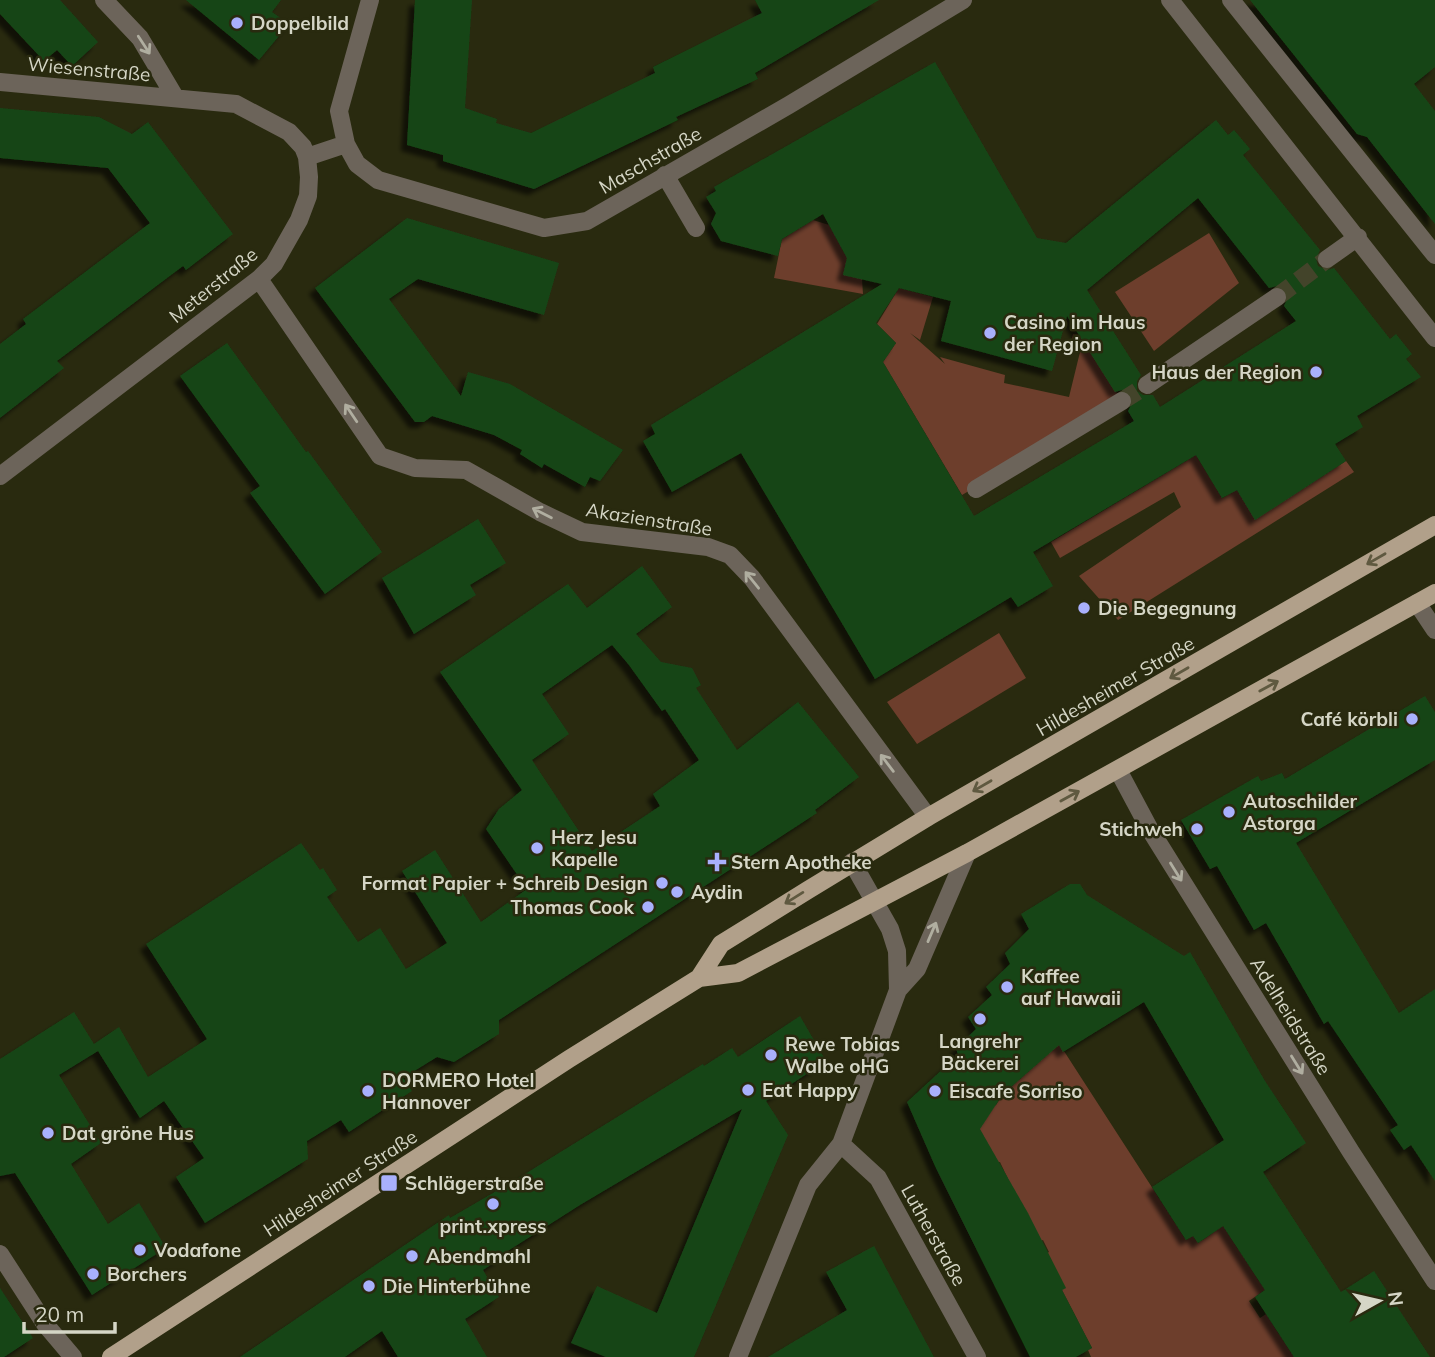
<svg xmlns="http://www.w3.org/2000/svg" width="1435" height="1357" font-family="Mulish,sans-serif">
  <defs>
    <filter id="shadow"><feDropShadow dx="-6" dy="6" stdDeviation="2" flood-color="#0009"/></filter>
  </defs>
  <rect width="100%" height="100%" fill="#292a0f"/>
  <path fill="#6d3e2c" d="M813,220L829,225L847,258L844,274L862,279L863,294L774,278L782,239Z
    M1209,233L1239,283L1154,351L1115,292Z
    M899,288L933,297L920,340L910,333L945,364L940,357L1005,375L1004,383L1069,397L1080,352L1069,349L1073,334L1080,335L1122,401L962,495L883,362L896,343L877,324Z
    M1196,455L1222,498L1237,490L1255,519L1346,461L1354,472L1118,620L1079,576L1181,507L1174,492L1060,558L1051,542Z
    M999,633L1026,678L917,744L887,702Z
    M1051,1031L1186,1240L1193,1236L1198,1243L1223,1226L1265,1290L1249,1301L1260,1318L1266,1314L1294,1357H1091L1088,1350L1092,1348L1044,1255L1049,1252L1043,1240L1038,1242L1000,1162L997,1163L973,1116L996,1105L1003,1094L1050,1052Z"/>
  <path fill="#164517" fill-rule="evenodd" filter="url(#shadow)" d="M0,0H60L98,42L72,66L57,50L44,61L0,14Z
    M186,0H281L272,12L289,24L259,60Z
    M415,0H472L465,108L497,119L496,123L531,133L655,73L653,67L762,13L755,0H879L755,73L758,79L676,117L678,120L534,189L443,161V155L407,145Z
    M1250,0H1435V67L1414,84L1435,111V224L1367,137L1357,134Z
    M935,62L1037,238L1066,243L1216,120L1228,135L1234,130L1250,149L1243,155L1320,250L1316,259L1318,266L1327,270L1334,268L1390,339L1396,334L1412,354L1406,359L1421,377L1357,416L1363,427L1335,444L1346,461L1255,520L1237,490L1222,498L1196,455L1033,552L1053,586L1018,607L1011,597L875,679L741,453L672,492L643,441L655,434L651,425L882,284L843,275L847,258L823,214L782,239L778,256L721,241L711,224L716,213L706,197L716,191L714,187ZM1198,198L1269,288L1277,286L1286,290L1288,297L1284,306L1296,321L1160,407L1153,395H1143L1137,391V381L1141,375L1087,290ZM899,288L951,301L941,341L1052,371L1067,316L1115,392L1122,390L1131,395L1133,401L1128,411L1134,421L974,516L883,362L896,343L876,323Z
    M0,108L99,117L132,134L148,122L233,234L186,270L183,266L57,361L64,368L0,418V344L26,324L23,319L150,223L108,168L0,158Z
    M407,218L559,263L544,315L418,279L389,299L461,396L468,372L510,384L623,450L600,481L590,477L585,487L544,464L542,468L520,454L522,450L494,435L432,416L424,422H415L315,288Z
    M227,343L306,452L308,451L382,552L325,594L250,493L260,486L180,376Z
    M478,519L506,563L470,585L476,595L414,634L382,578Z
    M642,566L672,607L636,634L661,662L692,668L701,685L696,688L737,750L798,702L859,777L815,810L817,813L499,1020V1034L454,1062L437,1057L403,1078L412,1091L349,1132L341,1120L307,1141L308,1159L205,1223L176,1177L204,1158L164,1101L140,1118L98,1051L59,1075L101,1143L71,1164L108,1224L139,1203L166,1248L92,1295L15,1173L0,1176V1059L74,1012L94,1044L119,1027L148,1077L207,1039L146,944L301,843L320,870L323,868L337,890L327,897L358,942L380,928L406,969L447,943L402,871L435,850L481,922L527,889L486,829L499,809L522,790L440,672L568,584L587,608ZM612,645L629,665L662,711L665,709L699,760L653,794L660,806L592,851L532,760L569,734L542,694Z
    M1425,696L1435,712V760L1296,843L1399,1013L1435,989V1181L1411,1145L1404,1150L1390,1130L1398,1125L1328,1021L1324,1024L1266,923L1254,930L1217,866L1210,869L1181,820L1258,776L1261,781L1282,773L1285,779Z
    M1070,884H1080L1087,895L1184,956L1190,952L1265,1081L1306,1143L1263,1172L1341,1292L1374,1271L1430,1357H1294L1255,1297L1265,1290L1223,1226L1198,1243L1193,1236L1186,1240L1152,1187L1224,1140L1144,1002L1063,1052L1059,1045L1003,1094L980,1129L1028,1213L1066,1288L1062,1290L1092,1348L1076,1357H1030L935,1166L907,1102L958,1055L956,1048L976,1029L968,1017L992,995L986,987L1010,964L1005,953L1029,929L1021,914Z
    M800,1016L826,1061L766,1101L788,1135L694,1357H606L571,1343L597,1286L657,1313L742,1109L580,1205L500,1256L501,1258L483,1270L499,1297L465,1319L487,1357H398L382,1331L345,1357H240L449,1215L450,1218L512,1182L703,1064L704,1066L732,1048L738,1057Z
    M874,1246L934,1357H768L847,1310L826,1272Z
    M0,1288L33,1338L4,1357H0Z"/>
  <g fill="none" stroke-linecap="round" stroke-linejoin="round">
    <path stroke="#43442a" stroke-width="18" stroke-dasharray="18 9" stroke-linecap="butt" d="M1277,297L1327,259
      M1122,401L1147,385"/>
    <path stroke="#6c645a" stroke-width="18" d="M104,0L140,38L175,97
      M370,0L339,111L346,144L357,164L378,180L544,228L587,221L789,105L963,0
      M1170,0L1435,338
      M1231,0L1435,255
      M0,82L236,104L289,132L303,147L307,157L309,177L308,196L299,220L274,264L259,279L0,476
      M307,157L346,144
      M665,175L696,228
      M1327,259L1358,237
      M259,279L380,456L415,468L466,470L540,512L582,532L708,547L730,555L752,578L928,817
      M1147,385L1277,297
      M976,489L1122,401
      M1417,603L1435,630
      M1118,770L1149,828L1351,1152L1435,1281
      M898,990L917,969L967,853
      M841,1144L878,1178L977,1357
      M0,1254L45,1324L73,1357
      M738,1357L808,1185L841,1144L898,990L897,951L890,929L852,862"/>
    <path stroke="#b1a08a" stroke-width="18" d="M699,978L721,944L808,890L928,817L1435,525
      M111,1357L569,1059L699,978L738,973L967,853L1435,593"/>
  </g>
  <defs><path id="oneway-shaft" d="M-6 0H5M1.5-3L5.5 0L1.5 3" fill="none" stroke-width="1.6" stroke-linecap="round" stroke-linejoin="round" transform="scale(1.75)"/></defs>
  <g stroke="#b0aea0">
    <use href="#oneway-shaft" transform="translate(144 45) rotate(57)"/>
    <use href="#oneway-shaft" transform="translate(351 413) rotate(-124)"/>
    <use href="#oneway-shaft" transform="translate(542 513) rotate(-153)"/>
    <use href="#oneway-shaft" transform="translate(752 580) rotate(-129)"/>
    <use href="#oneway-shaft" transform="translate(887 763) rotate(-127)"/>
    <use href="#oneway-shaft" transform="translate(1176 872) rotate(58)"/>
    <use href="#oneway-shaft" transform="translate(932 932) rotate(-67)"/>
    <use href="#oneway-shaft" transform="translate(1297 1065) rotate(58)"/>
  </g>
  <g stroke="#5f5940">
    <use href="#oneway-shaft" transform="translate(1376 559) rotate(150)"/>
    <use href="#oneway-shaft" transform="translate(1179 673) rotate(150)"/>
    <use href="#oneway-shaft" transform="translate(1269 686) rotate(-29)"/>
    <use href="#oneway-shaft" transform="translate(982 786) rotate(150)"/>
    <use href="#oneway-shaft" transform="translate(1070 796) rotate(-29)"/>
    <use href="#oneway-shaft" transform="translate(794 898) rotate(148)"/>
  </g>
  <g fill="#a9b0fc" stroke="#292a0f" stroke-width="2.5">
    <circle cx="237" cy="23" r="7"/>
    <circle cx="990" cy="333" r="7"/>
    <circle cx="1316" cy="372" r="7"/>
    <circle cx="1084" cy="608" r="7"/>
    <circle cx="1412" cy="719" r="7"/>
    <circle cx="1229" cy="812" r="7"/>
    <circle cx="1197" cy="829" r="7"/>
    <circle cx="537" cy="848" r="7"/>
    <path d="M713.5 851.5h7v7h7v7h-7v7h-7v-7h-7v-7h7z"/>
    <circle cx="662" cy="883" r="7"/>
    <circle cx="677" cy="892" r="7"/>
    <circle cx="648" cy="907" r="7"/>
    <circle cx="1007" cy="987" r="7"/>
    <circle cx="980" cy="1019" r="7"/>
    <circle cx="771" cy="1055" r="7"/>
    <circle cx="748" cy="1090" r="7"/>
    <circle cx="368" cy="1091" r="7"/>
    <circle cx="935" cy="1091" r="7"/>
    <circle cx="48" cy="1133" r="7"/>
    <rect x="380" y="1174" width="18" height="18" rx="3.5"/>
    <circle cx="493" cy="1204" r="7"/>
    <circle cx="140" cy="1250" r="7"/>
    <circle cx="412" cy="1256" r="7"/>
    <circle cx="93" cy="1274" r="7"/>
    <circle cx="369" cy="1286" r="7"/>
  </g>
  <g text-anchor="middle" stroke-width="5" stroke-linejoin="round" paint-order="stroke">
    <g font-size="19" font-weight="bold" fill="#d5d6c6" stroke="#292a0f" text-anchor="start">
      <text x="251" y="30">Doppelbild</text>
      <text x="1004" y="329">Casino im Haus<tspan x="1004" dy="22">der Region</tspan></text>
      <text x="1302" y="379" text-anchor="end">Haus der Region</text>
      <text x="1098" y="615">Die Begegnung</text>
      <text x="1398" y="726" text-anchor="end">Café körbli</text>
      <text x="1243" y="808">Autoschilder<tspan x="1243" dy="22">Astorga</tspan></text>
      <text x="1183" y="836" text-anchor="end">Stichweh</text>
      <text x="551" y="844">Herz Jesu<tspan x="551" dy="22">Kapelle</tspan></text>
      <text x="731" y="869">Stern Apotheke</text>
      <text x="648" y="890" text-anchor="end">Format Papier + Schreib Design</text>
      <text x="691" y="899">Aydin</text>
      <text x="634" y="914" text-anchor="end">Thomas Cook</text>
      <text x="1021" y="983">Kaffee<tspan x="1021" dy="22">auf Hawaii</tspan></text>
      <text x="980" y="1048" text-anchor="middle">Langrehr<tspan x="980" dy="22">Bäckerei</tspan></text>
      <text x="785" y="1051">Rewe Tobias<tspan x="785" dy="22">Walbe oHG</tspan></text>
      <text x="382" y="1087">DORMERO Hotel<tspan x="382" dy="22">Hannover</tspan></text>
      <text x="762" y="1097">Eat Happy</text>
      <text x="949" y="1098">Eiscafe Sorriso</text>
      <text x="62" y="1140">Dat gröne Hus</text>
      <text x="405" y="1190">Schlägerstraße</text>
      <text x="493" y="1233" text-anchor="middle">print.xpress</text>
      <text x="154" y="1257">Vodafone</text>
      <text x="426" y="1263">Abendmahl</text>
      <text x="107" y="1281">Borchers</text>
      <text x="383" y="1293">Die Hinterbühne</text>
    </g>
    <g font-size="19" fill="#d5d6c6" stroke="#292a0f">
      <text transform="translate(89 69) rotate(5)" y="7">Wiesenstraße</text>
      <text transform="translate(650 160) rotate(-30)" y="7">Maschstraße</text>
      <text transform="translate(213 285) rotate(-39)" y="7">Meterstraße</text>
      <text transform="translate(649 519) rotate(9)" y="7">Akazienstraße</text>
      <text transform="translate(1115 686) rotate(-30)" y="7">Hildesheimer Straße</text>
      <text transform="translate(1291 1016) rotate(58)" y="7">Adelheidstraße</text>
      <text transform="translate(340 1183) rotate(-33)" y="7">Hildesheimer Straße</text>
      <text transform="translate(934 1235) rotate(61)" y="7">Lutherstraße</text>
    </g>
  </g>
  <g transform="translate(1379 1301) rotate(82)" stroke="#292a0f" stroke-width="5" paint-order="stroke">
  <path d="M0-5L12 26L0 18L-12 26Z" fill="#d5d6c6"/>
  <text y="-10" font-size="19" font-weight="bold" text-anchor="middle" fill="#d5d6c6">N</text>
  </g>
  <path d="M24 1322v10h91v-10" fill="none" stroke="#d5d6c6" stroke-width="3.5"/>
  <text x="35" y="1322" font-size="21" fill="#d5d6c6" stroke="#292a0f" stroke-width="5" paint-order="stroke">20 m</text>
</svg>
